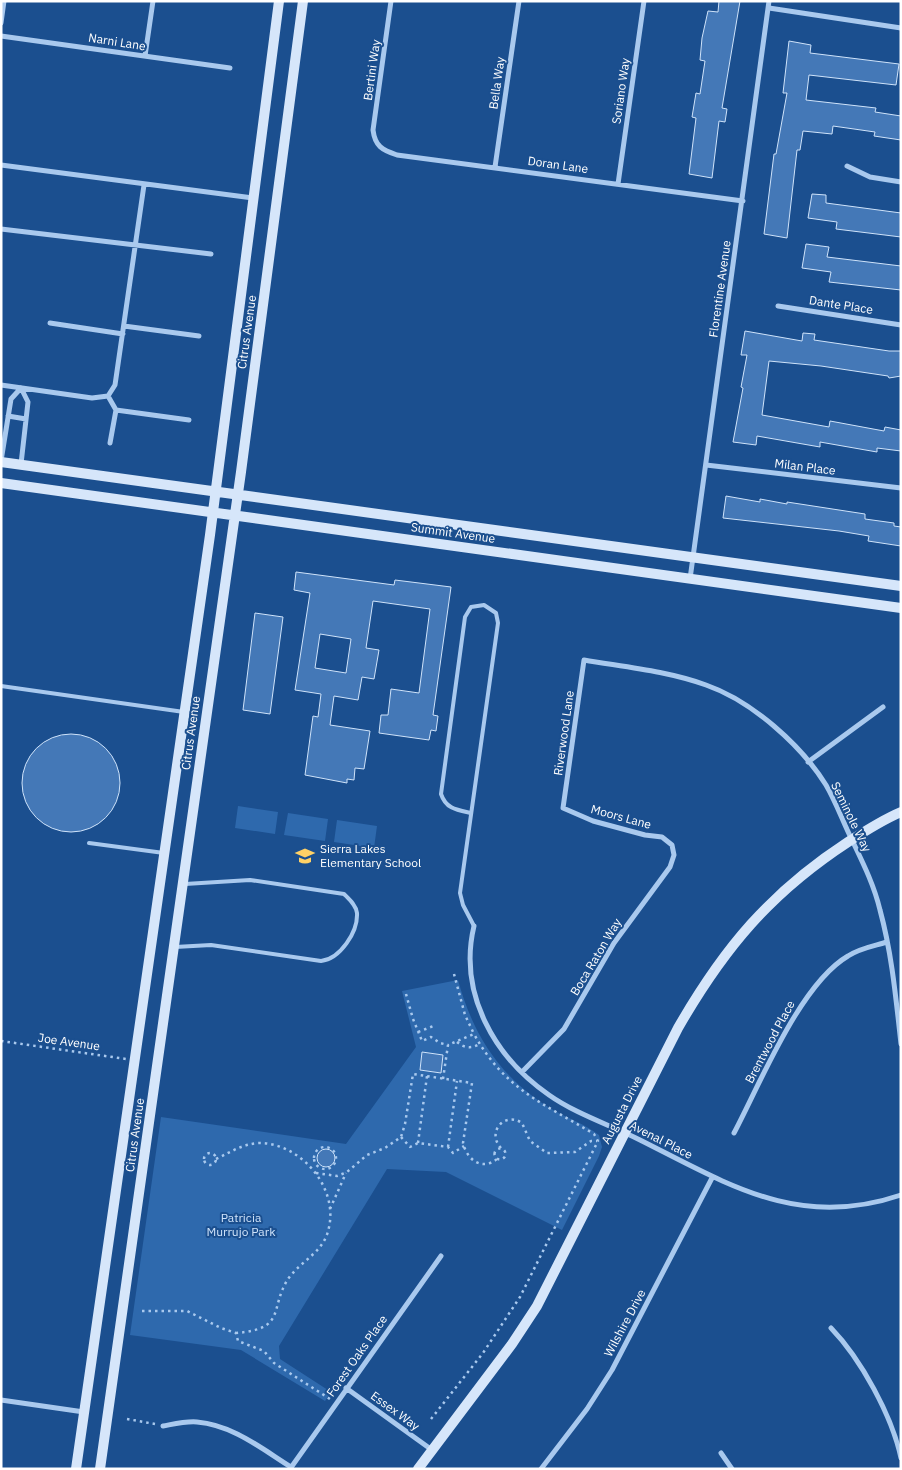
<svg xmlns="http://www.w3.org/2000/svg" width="902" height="1470" font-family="'IBM Plex Sans',sans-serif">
  <rect width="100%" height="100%" fill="#1b4f8f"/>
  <path fill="#2e69ad" d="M238,806L278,812L275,834L235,828Z
    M288,813L328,819L325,841L284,835Z
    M337,820L377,826L374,848L334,842Z
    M458,980C474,1038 502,1080 555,1111C570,1119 586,1125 599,1135L602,1147L599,1156L562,1230L446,1172L387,1169L279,1346L280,1359L331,1392L325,1401L241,1350L130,1335L161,1117L346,1144L416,1047L402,991Z"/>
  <path fill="#4478b7" stroke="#cfe3fa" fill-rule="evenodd" d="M719,1H740L722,108L727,109L725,122L719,121L712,178L689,174L696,118L692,117L696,93L700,94L705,61L700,60L702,38L708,11L718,12Z
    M789,41L811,45L810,53L899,64L896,85L809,75L806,100L876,108L875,112L901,116V140L874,136L875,132L833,126L832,134L803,131L800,150H797L787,238L764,234L774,154H776L787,93H783Z
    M812,194L826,195V203L901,213V237L836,229L837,222L808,218Z
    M806,244L829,247L827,257L901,266V290L829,282L831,272L802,268Z
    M745,331L802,341L803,333L815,334L814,340L889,351H901V376L889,378L888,376L821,366L769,361L762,415L829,427L830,421L884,431L885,427L901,430V451L877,448V452L820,442V447L757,436L756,445L733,442L743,388L741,387L747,355H741Z
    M726,496L760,502V499L787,504V502L865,514V519L894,523V526L901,527V546L868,541L869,536L839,531L723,518Z
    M296,572L394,585L395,580L451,587L433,715L438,716L436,731L431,730L429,740L379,733L381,715H388L391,689L419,693L430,609L373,601L366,648L379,650L374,679L362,677L358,700L334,696L330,725L370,731L364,769L355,768L354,780L347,779V783L305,775L313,716L318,717L321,694L295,690L310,593L294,590ZM320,634L351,639L346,673L315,668Z
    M255,613L283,617L270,714L243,710Z
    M22 783a49 49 0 1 1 98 0a49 49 0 1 1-98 0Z
    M422,1052L443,1055L441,1073L420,1070Z
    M317 1158a9 9 0 1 1 18 0a9 9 0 1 1-18 0Z"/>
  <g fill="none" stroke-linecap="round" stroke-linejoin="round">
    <path stroke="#a9c9ee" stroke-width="2.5" stroke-dasharray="2.5 4" stroke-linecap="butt" d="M454,974L465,1015L474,1034
      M406,994L413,1019L422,1041L431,1037L440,1043L448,1045L443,1079
      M418,1032L436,1025
      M1,1041L126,1059
      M457,1042C464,1048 472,1049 479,1044
      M401,1137L410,1147L418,1143L448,1147L453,1153L464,1146
      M418,1143L427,1076
      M448,1147L457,1081
      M314 1158a11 11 0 1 1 22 0a11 11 0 1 1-22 0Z
      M501,1148C486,1132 505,1111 522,1123L530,1141L547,1153L575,1152L591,1141H597
      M494.5 1154a5.5 5.5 0 1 1 11 0a5.5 5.5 0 1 1-11 0Z
      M204 1159a6 6 0 1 1 12 0a6 6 0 1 1-12 0Z
      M216,1159C231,1152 242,1144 259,1143C303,1143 344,1193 326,1237C318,1255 299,1263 288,1279C269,1309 287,1329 236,1333
      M316,1173L337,1176L347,1172L367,1155L385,1148L401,1137L405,1124L413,1074L472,1083L463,1143C467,1160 482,1171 497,1159
      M330,1209L346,1173
      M142,1311H187L221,1328L236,1333L238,1341L264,1351L274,1363L330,1399
      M127,1419L155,1424
      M431,1419L483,1353L520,1297L598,1141L594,1134C543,1103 505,1090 474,1034L448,1045"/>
    <path stroke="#a9c9ee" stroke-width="4" d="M1,686L184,712
      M471,813C457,810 446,809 441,794L465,617L471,607L484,605L496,613L498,623L460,893L463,905L474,926
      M89,843L164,853
      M175,947L211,945L321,961C340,959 358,932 357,913C356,905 349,899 344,894L250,880L185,884"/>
    <path stroke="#a9c9ee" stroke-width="5" d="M391,1L373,130C375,146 382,150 397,155L743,201
      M769,8L901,28
      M1,23L4,1
      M1,36L230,68
      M145,56L153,1
      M1,165L253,198
      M847,166L870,177L901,182
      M495,167L519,1
      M618,184L644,1
      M1,229L211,254
      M778,306L901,325
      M50,323L123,334
      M124,326L199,336
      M1,385L92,398L108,396L115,385L144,185
      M108,396L116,410L110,443
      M116,410L189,420
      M8,416L26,419
      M1,461L11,399L21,388L28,402L21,464
      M706,465L901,488
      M690,579L769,1
      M808,762L883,707
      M474,926C458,993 494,1057 549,1095C576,1114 610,1125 640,1140C728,1184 798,1230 901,1195
      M522,1072L564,1029L614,943L670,867L674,855L672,845L662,837L645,835L593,821L563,808L584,660C625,667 667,671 706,685C752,701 801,745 826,785C836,802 843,822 852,840C863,863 874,885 880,910C892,954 896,999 901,1044
      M734,1133C760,1084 800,984 848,956C860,948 874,946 887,942
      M831,1328C861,1359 892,1416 901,1458
      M346,1388L432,1450
      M1,1400L84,1412
      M163,1426C174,1424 186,1421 197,1422C233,1425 262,1449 291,1467
      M721,1453L732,1469
      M290,1469L441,1256
      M541,1469L587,1409L612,1370L712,1178"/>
    <path stroke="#d6e6fa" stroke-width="10" d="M1,462L901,586
      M1,483L901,608
      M76,1469L210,535L279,1
      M100,1469L241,472L303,1
      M418,1469L512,1344L537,1306L678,1028C724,948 770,893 848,842C865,831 882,820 901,812"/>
  </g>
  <defs>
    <g id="school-bare" transform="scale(1.5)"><path d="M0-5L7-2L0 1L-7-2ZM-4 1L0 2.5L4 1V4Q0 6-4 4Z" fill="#ffd166" stroke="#1b4f8f" stroke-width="2.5" paint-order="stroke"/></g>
  </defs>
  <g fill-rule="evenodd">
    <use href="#school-bare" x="305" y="856"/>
  </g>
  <g text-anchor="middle" stroke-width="4" stroke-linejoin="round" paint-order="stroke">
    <g font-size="12" fill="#fff" stroke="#1b4f8f">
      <text transform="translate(117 42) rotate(9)" y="4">Narni Lane</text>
      <text transform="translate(372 70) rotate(-82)" y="4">Bertini Way</text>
      <text transform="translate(497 83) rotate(-82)" y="4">Bella Way</text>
      <text transform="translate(621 91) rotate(-82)" y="4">Soriano Way</text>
      <text transform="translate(558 165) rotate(8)" y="4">Doran Lane</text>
      <text transform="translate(720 289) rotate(-82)" y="4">Florentine Avenue</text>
      <text transform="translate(841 305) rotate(9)" y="4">Dante Place</text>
      <text transform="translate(247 332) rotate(-82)" y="4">Citrus Avenue</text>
      <text transform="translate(805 467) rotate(7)" y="4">Milan Place</text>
      <text transform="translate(453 533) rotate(8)" y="4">Summit Avenue</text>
      <text transform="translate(191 733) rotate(-82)" y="4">Citrus Avenue</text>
      <text transform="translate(564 733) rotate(-82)" y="4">Riverwood Lane</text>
      <text transform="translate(621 817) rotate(15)" y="4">Moors Lane</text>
      <text transform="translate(851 817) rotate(64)" y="4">Seminole Way</text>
      <text transform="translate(596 957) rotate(-59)" y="4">Boca Raton Way</text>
      <text transform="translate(69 1042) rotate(8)" y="4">Joe Avenue</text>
      <text transform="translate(770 1042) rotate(-62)" y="4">Brentwood Place</text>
      <text transform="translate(622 1110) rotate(-63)" y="4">Augusta Drive</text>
      <text transform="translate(135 1135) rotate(-82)" y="4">Citrus Avenue</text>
      <text transform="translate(661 1140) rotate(27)" y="4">Avenal Place</text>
      <text transform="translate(625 1323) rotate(-62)" y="4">Wilshire Drive</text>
      <text transform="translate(357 1356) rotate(-55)" y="4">Forest Oaks Place</text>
      <text transform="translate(395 1411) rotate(36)" y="4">Essex Way</text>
    </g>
    <g font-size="12" fill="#fff" stroke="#1b4f8f" text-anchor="start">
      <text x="320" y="853">Sierra Lakes<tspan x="320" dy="14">Elementary School</tspan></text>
    </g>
    <g font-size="12" fill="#cfe3fa" stroke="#1b4f8f">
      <text x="241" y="1222">Patricia<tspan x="241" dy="14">Murrujo Park</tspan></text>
    </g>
  </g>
  <rect width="902" height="1470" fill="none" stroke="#ffffff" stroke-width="5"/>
</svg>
